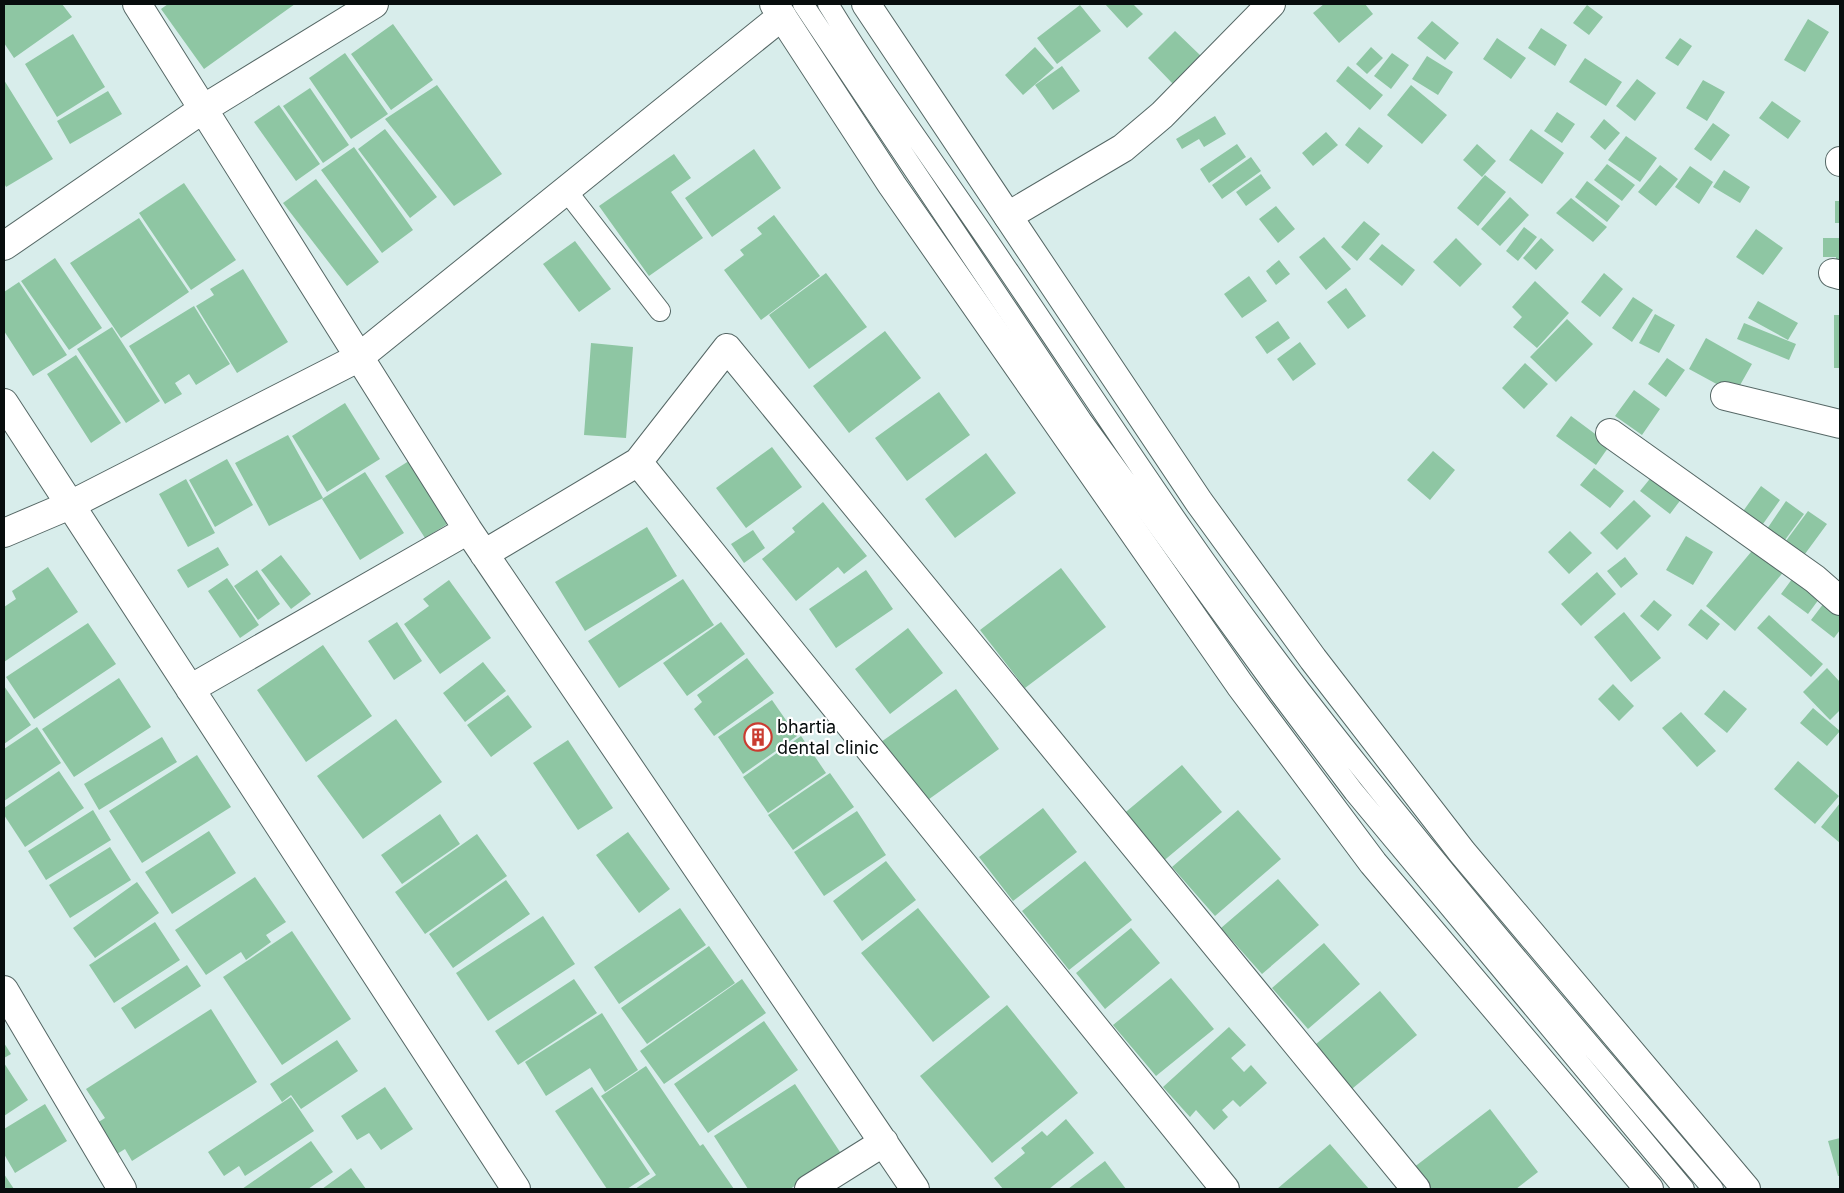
<svg xmlns="http://www.w3.org/2000/svg" width="1844" height="1193" font-family="Inter,sans-serif">
  <rect width="100%" height="100%" fill="#d8edeb"/>
  <path fill="#8ec6a3" d="M4,4H62L72,17L14,58L4,43Z
    M168,4H295L204,69L161,9Z
    M1105,4H1133L1143,14L1127,28Z
    M1324,4H1365L1373,14L1339,43L1313,13Z
    M1080,5L1101,31L1057,64L1037,38Z
    M1587,5L1603,17L1589,35L1573,23Z
    M1808,19L1829,32L1805,72L1784,60Z
    M1432,21L1459,43L1445,60L1417,38Z
    M393,24L433,80L391,110L351,54Z
    M1541,28L1567,45L1555,66L1528,48Z
    M1175,31L1201,56L1173,84L1148,58Z
    M73,34L105,87L57,117L25,64Z
    M1497,38L1526,58L1511,79L1483,59Z
    M1680,38L1692,46L1678,66L1665,58Z
    M1035,47L1054,68L1023,95L1005,75Z
    M1371,47L1383,58L1367,74L1356,64Z
    M345,53L388,114L351,139L309,78Z
    M1392,53L1409,65L1391,89L1374,76Z
    M1427,56L1453,72L1438,95L1412,79Z
    M1585,58L1622,82L1606,106L1569,82Z
    M1062,66L1080,91L1053,110L1035,85Z
    M1348,66L1383,95L1370,110L1336,81Z
    M1637,79L1656,93L1635,121L1616,106Z
    M4,80L53,159L6,187L4,183Z
    M1703,80L1725,92L1707,121L1686,108Z
    M437,85L502,174L454,206L385,119Z
    M1411,85L1447,115L1422,144L1387,115Z
    M310,88L349,145L323,163L283,106Z
    M108,91L122,114L70,144L57,121Z
    M1772,101L1801,121L1788,139L1759,118Z
    M279,105L320,164L296,181L254,122Z
    M1557,112L1575,124L1562,143L1544,131Z
    M1215,116L1226,134L1204,147L1199,139L1182,149L1176,139Z
    M1604,119L1620,133L1605,150L1590,137Z
    M1713,123L1730,135L1711,161L1694,149Z
    M1359,127L1383,146L1368,164L1345,145Z
    M385,129L437,197L410,218L358,149Z
    M1531,129L1564,153L1542,184L1509,160Z
    M1326,132L1338,145L1313,166L1302,153Z
    M1626,136L1657,158L1640,182L1608,160Z
    M1237,144L1246,157L1209,183L1200,169Z
    M1477,144L1496,161L1482,177L1463,160Z
    M354,147L413,230L382,253L321,170Z
    M754,149L781,188L712,237L685,198Z
    M674,154L691,178L671,192L703,238L649,276L599,206Z
    M1251,157L1261,171L1222,199L1212,185Z
    M1607,164L1635,185L1622,201L1594,180Z
    M1660,165L1678,179L1656,206L1638,192Z
    M1690,166L1713,182L1699,204L1675,187Z
    M1724,170L1750,187L1740,203L1713,187Z
    M1261,174L1271,188L1246,206L1236,192Z
    M1485,175L1506,192L1478,226L1457,208Z
    M316,179L379,262L347,286L283,203Z
    M1587,181L1620,206L1607,222L1575,197Z
    M184,183L236,260L191,290L139,213Z
    M1510,197L1529,215L1500,246L1481,229Z
    M1571,198L1607,227L1593,242L1556,213Z
    M1835,201H1840V223H1835Z
    M1276,206L1295,229L1278,243L1259,219Z
    M774,215L820,276L761,320L724,270L744,255L740,250L762,234L757,228Z
    M139,218L189,292L121,338L70,263Z
    M1364,221L1380,234L1357,261L1341,247Z
    M1524,227L1537,237L1518,261L1506,251Z
    M1756,229L1783,248L1763,275L1736,257Z
    M1324,237L1351,269L1326,290L1299,257Z
    M1456,238L1482,264L1460,287L1433,262Z
    M1541,238L1554,250L1536,270L1523,258Z
    M1823,238H1840V262H1836V257H1823Z
    M575,241L611,289L579,312L543,264Z
    M1382,244L1415,270L1402,286L1369,259Z
    M55,258L102,328L69,350L21,281Z
    M1279,260L1290,274L1276,285L1266,271Z
    M243,269L288,342L237,373L196,306L214,295L210,289Z
    M826,273L867,327L809,369L769,315Z
    M1604,273L1623,289L1600,317L1581,302Z
    M1249,276L1267,301L1242,318L1224,294Z
    M1535,281L1569,313L1537,348L1513,327L1522,317L1512,307Z
    M19,282L67,355L33,376L4,331V292Z
    M1346,288L1366,316L1348,329L1327,302Z
    M1633,297L1653,310L1632,342L1612,328Z
    M1758,301L1798,323L1788,340L1748,318Z
    M194,306L230,364L196,385L189,374L175,383L182,394L165,404L129,346Z
    M1655,314L1675,325L1659,353L1639,343Z
    M1834,315H1840V368H1834Z
    M1567,319L1593,344L1556,382L1530,357Z
    M1278,321L1290,338L1267,354L1255,337Z
    M1744,323L1796,344L1789,360L1737,339Z
    M112,327L160,401L126,423L77,349Z
    M885,331L921,378L849,433L813,386Z
    M1706,338L1752,364L1735,394L1689,369Z
    M1300,342L1316,364L1293,381L1277,359Z
    M591,343L633,347L626,438L584,435Z
    M76,355L121,423L91,443L47,374Z
    M1667,358L1685,370L1666,397L1648,384Z
    M1525,363L1548,384L1524,409L1502,388Z
    M1634,390L1660,409L1642,435L1615,416Z
    M939,392L970,435L907,481L875,438Z
    M345,403L380,459L327,492L292,436Z
    M1571,416L1610,445L1596,465L1556,436Z
    M288,435L323,498L269,526L235,463Z
    M772,447L802,487L746,528L716,488Z
    M1433,451L1455,470L1430,500L1407,480Z
    M986,453L1016,493L955,538L925,499Z
    M227,459L253,505L215,527L189,480Z
    M412,459L452,521L425,538L385,476Z
    M1594,468L1624,491L1610,508L1580,485Z
    M365,472L404,533L360,560L322,499Z
    M1653,475L1682,498L1670,514L1640,491Z
    M186,479L215,533L188,547L159,494Z
    M1761,486L1780,500L1758,531L1739,517Z
    M1634,500L1651,516L1617,550L1600,533Z
    M1786,501L1804,514L1782,544L1765,532Z
    M823,502L867,556L844,574L838,567L796,601L762,559L795,532L792,528Z
    M1808,511L1827,524L1802,558L1783,545Z
    M647,527L677,576L585,631L555,582Z
    M753,530L765,548L744,563L731,544Z
    M1570,531L1592,553L1569,574L1548,552Z
    M1686,536L1713,552L1693,585L1666,570Z
    M1756,546L1785,570L1735,631L1706,606Z
    M218,547L229,565L188,588L177,570Z
    M281,555L311,594L291,609L261,570Z
    M1625,557L1638,574L1621,588L1607,571Z
    M48,567L78,612L4,662V607L16,599L12,591Z
    M1061,568L1106,627L1025,688L980,630Z
    M257,570L280,604L258,620L234,586Z
    M866,570L893,609L836,648L809,609Z
    M1597,572L1616,594L1581,626L1561,604Z
    M1795,575L1822,595L1808,614L1781,594Z
    M227,578L259,625L240,638L208,591Z
    M683,579L714,625L619,688L588,641Z
    M449,580L491,638L440,674L404,624L429,606L423,599Z
    M1827,599L1840,609V630L1834,638L1811,620Z
    M1654,600L1672,615L1658,631L1640,616Z
    M1701,609L1720,624L1707,640L1688,625Z
    M1624,612L1661,658L1631,682L1594,637Z
    M1769,615L1823,664L1811,677L1757,628Z
    M397,622L422,661L394,680L368,641Z
    M721,622L745,654L687,696L663,663Z
    M88,623L116,664L34,719L6,677Z
    M908,628L943,673L890,714L855,669Z
    M323,645L372,716L306,762L257,690Z
    M747,658L774,693L714,736L694,709L702,702L697,695Z
    M483,662L506,691L465,722L443,693Z
    M1827,668L1840,682V710L1830,720L1803,692Z
    M119,678L151,727L74,777L42,729Z
    M1613,684L1634,706L1619,721L1598,699Z
    M4,686L31,725L4,744Z
    M956,689L999,749L925,802L881,742Z
    M1724,690L1747,709L1727,733L1704,714Z
    M508,695L532,727L491,757L467,725Z
    M772,700L797,736L743,774L718,737Z
    M1813,708L1840,731L1827,746L1800,723Z
    M1681,712L1716,751L1697,767L1662,728Z
    M396,719L442,782L363,839L317,776Z
    M37,727L61,763L4,801V749Z
    M801,736L826,773L768,813L743,777Z
    M162,737L177,762L99,810L84,784Z
    M568,740L613,808L578,830L533,763Z
    M197,755L231,807L142,863L109,811Z
    M1798,761L1839,796L1815,824L1774,789Z
    M1182,765L1222,812L1161,863L1121,816Z
    M59,771L84,808L25,847L4,815V808Z
    M830,773L854,807L793,850L768,815Z
    M1840,803V843L1821,827Z
    M1043,808L1077,852L1013,901L979,857Z
    M93,810L111,840L46,880L28,851Z
    M1238,810L1281,859L1215,916L1172,867Z
    M857,811L886,855L824,896L794,852Z
    M440,814L460,844L402,884L381,855Z
    M209,831L236,873L172,914L145,872Z
    M628,832L670,889L639,913L596,855Z
    M477,834L507,876L425,934L395,892Z
    M110,847L131,880L70,918L49,885Z
    M886,861L916,900L862,941L833,901Z
    M1085,861L1132,920L1069,970L1022,911Z
    M255,877L286,922L266,935L271,942L246,960L241,952L206,975L175,930Z
    M1278,879L1319,925L1262,974L1221,928Z
    M506,880L530,914L453,968L429,934Z
    M137,882L159,913L95,958L73,928Z
    M680,908L706,945L619,1004L594,967Z
    M918,908L990,997L933,1042L861,953Z
    M543,916L575,964L488,1021L456,973Z
    M155,922L180,960L114,1003L89,965Z
    M1131,928L1160,963L1105,1009L1076,973Z
    M292,931L351,1019L282,1065L223,977Z
    M1324,943L1360,984L1308,1029L1272,988Z
    M709,946L735,983L647,1044L621,1008Z
    M187,965L201,986L135,1029L121,1008Z
    M1171,978L1214,1029L1156,1076L1113,1025Z
    M574,979L597,1013L518,1065L495,1031Z
    M742,979L766,1013L664,1084L640,1051Z
    M1380,991L1417,1035L1347,1093L1310,1049Z
    M1007,1005L1078,1093L992,1163L920,1076Z
    M211,1009L257,1082L132,1161L125,1149L109,1159L89,1128L105,1118L86,1089Z
    M602,1013L638,1070L605,1092L590,1068L546,1096L525,1062Z
    M764,1021L798,1070L708,1133L674,1084Z
    M1229,1027L1246,1045L1231,1058L1244,1072L1251,1065L1267,1083L1240,1107L1233,1100L1222,1110L1228,1117L1214,1130L1196,1110L1190,1117L1163,1087Z
    M337,1040L358,1071L301,1109L291,1095L282,1102L270,1084Z
    M4,1043L11,1054L4,1058Z
    M4,1063L28,1100L4,1116Z
    M646,1066L700,1146L703,1144L734,1189H635L656,1175L601,1096Z
    M795,1084L842,1155L790,1189H748L714,1136Z
    M385,1087L413,1129L381,1150L369,1133L357,1140L341,1116Z
    M592,1087L650,1174L627,1189H607L555,1111Z
    M291,1097L314,1131L245,1176L239,1166L224,1176L208,1152Z
    M45,1104L67,1141L15,1173L4,1154V1129Z
    M1490,1109L1538,1172L1516,1189H1429L1413,1168Z
    M1066,1119L1094,1153L1049,1189H1003L994,1178L1025,1153L1021,1148L1042,1131L1047,1136Z
    M1840,1138V1176H1838L1828,1141Z
    M311,1141L333,1172L308,1189H242Z
    M1330,1144L1369,1189H1277Z
    M1105,1161L1126,1189H1068Z
    M351,1168L366,1189H322Z
    M4,1174L14,1189H4Z"/>
  <g fill="none" stroke-linecap="round" stroke-linejoin="round">
    <g stroke="#556765" stroke-width="22">
      <path id="service" d="M803,4L1082,421L1280,694L1354,792L1684,1189
        M828,4C882,93 945,176 1003,263C1100,406 1194,553 1300,690C1432,861 1573,1025 1713,1189
        M565,189L660,311"/>
    </g>
    <g stroke="#556765" stroke-width="30">
      <path id="minor" d="M137,4L468,530L915,1189
        M1840,161V162
        M1008,216L1123,148L1162,115L1271,4
        M4,246L203,109L374,4
        M1833,273L1840,275
        M1725,396L1840,424
        M4,403L516,1189
        M1610,433L1815,579L1840,601
        M638,462L1225,1189
        M4,533L70,505L358,358L782,16
        M484,554L638,462L727,348L1416,1189
        M190,689L468,530
        M4,990L122,1189
        M809,1189L884,1142"/>
    </g>
    <g stroke="#556765" stroke-width="30">
      <path id="primary" d="M774,4L892,185L1240,685L1373,863L1649,1189
        M866,4L1199,502L1313,659L1462,852L1746,1189"/>
    </g>
    <use href="#service" stroke="#fff" stroke-width="20"/>
    <use href="#minor" stroke="#fff" stroke-width="28"/>
    <use href="#primary" stroke="#fff" stroke-width="28"/>
  </g>
  <defs>
    <g id="building-ring" transform="scale(1.4375)"><circle r="9.5" fill="#fff" stroke="#ca3c31" stroke-width="1.5"/><path d="M-4-6H4V6H1V3H-1V6H-4ZM-2.5-4.3h1.7v1.8h-1.7ZM.8-4.3h1.7v1.8H.8ZM-2.5-1h1.7V.8h-1.7ZM.8-1h1.7V.8H.8Z" fill="#ca3c31"/></g>
  </defs>
  <g fill-rule="evenodd">
    <use href="#building-ring" x="758" y="737"/>
  </g>
  <g text-anchor="middle" stroke-width="4.5" stroke-linejoin="round" paint-order="stroke">
    <g font-size="18" fill="#070d0d" stroke="#fff" text-anchor="start">
      <text x="777" y="733">bhartia<tspan x="777" dy="21">dental clinic</tspan></text>
    </g>
  </g>
  <rect width="1844" height="1193" fill="none" stroke="#070d0d" stroke-width="10"/>
</svg>
